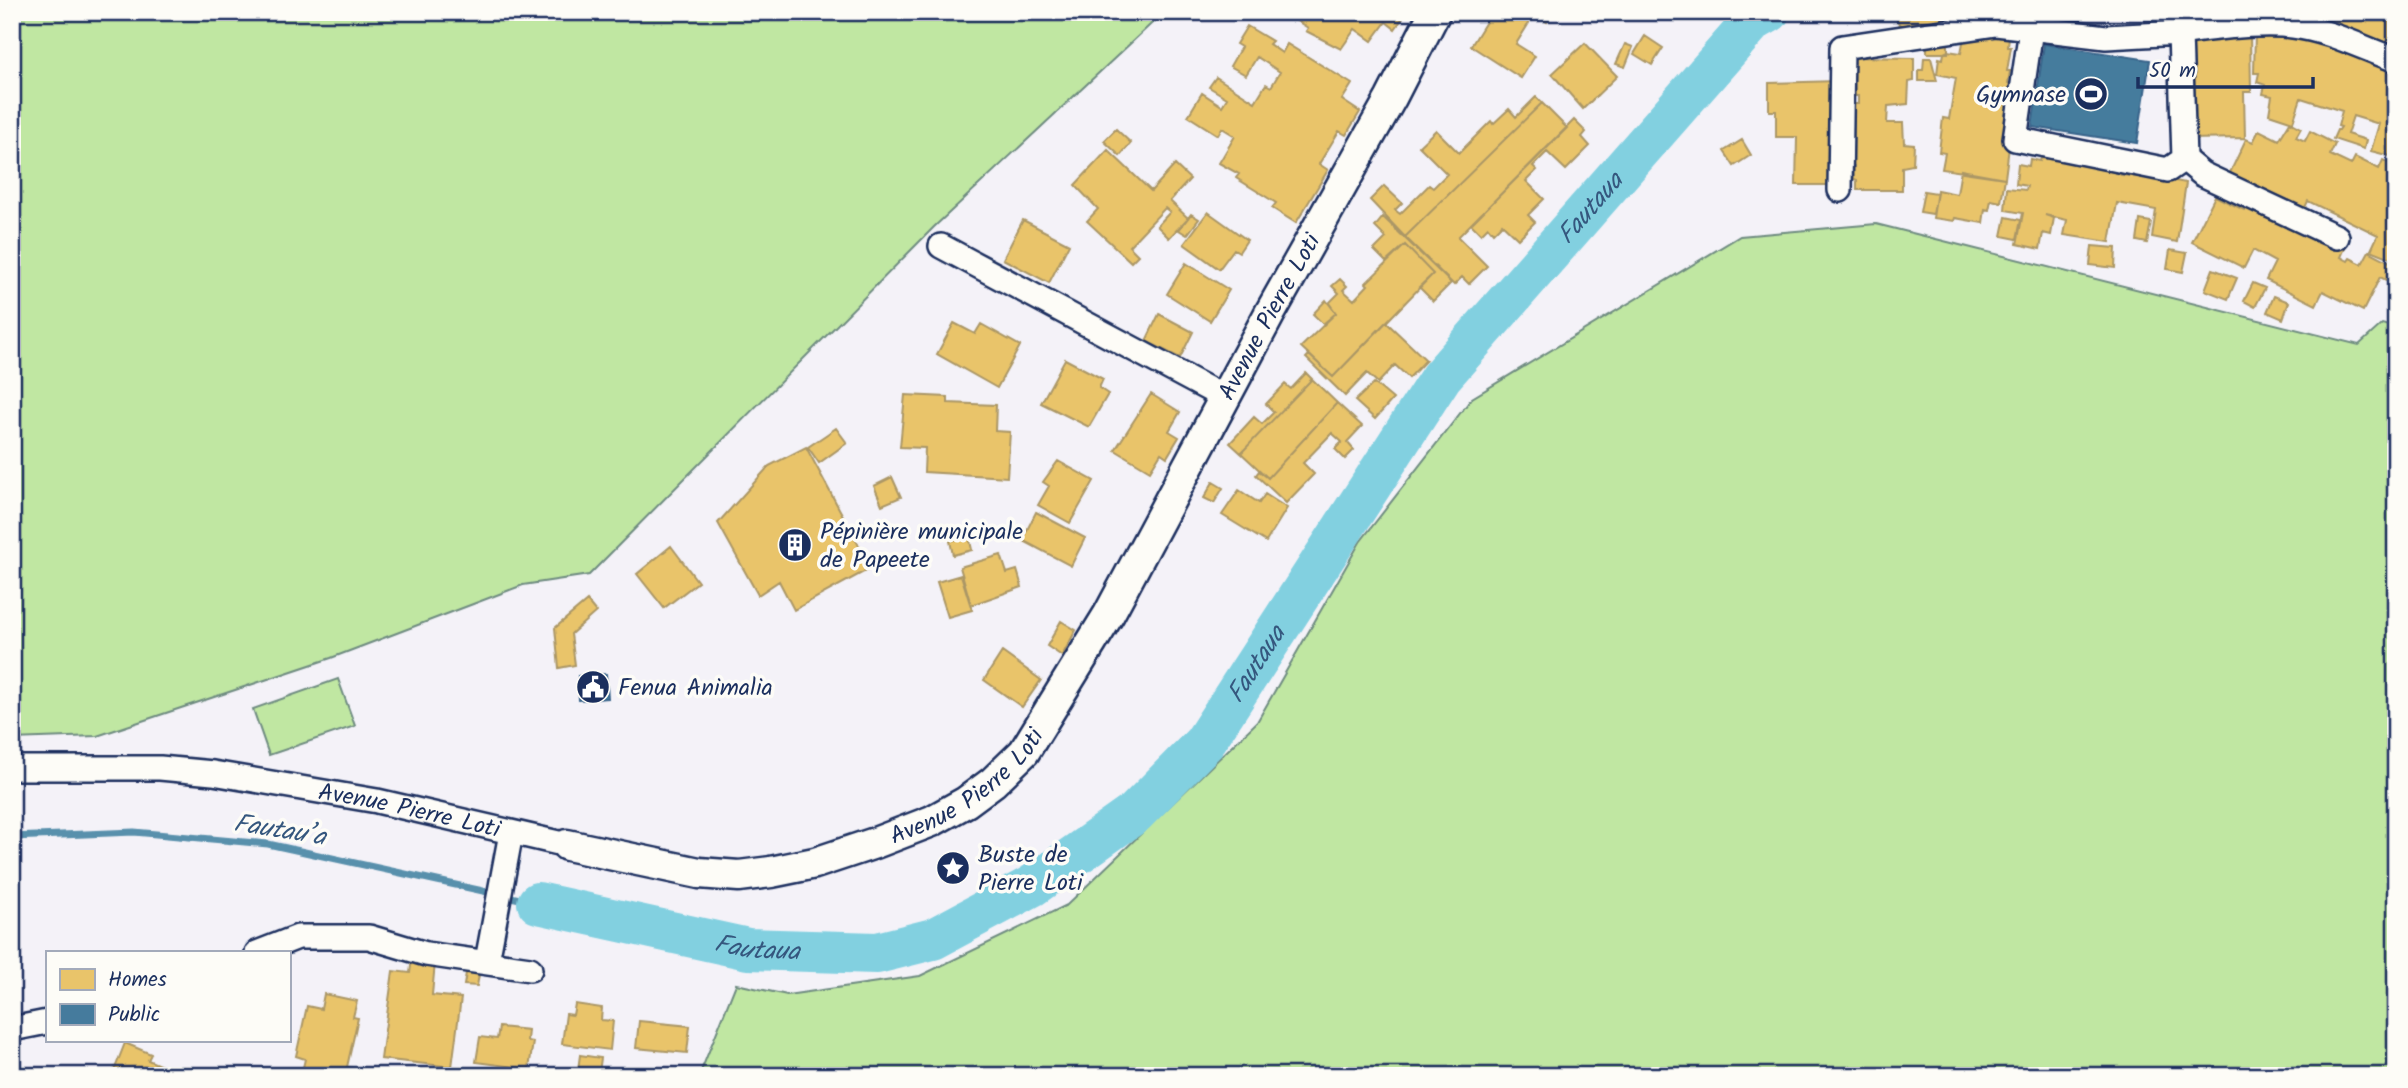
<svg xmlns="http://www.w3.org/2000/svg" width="2408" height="1088" font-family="Kalam,sans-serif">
  <rect width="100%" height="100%" fill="#f4f2f8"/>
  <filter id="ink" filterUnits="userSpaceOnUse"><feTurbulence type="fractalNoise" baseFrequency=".0143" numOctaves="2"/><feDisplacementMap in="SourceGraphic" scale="14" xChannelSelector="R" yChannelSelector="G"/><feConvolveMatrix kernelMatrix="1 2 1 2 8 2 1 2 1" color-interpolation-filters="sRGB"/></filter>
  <g filter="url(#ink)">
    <path fill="#c0e7a2" stroke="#6e8b80" stroke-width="2" d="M12,12H1164L934,227L589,575L523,585L331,658L97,736L12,739Z
      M1876,224L2359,345L2382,324L2396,328V1076H699L736,984L787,995L920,976L1067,905L1257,722L1360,542L1472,398L1740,236Z
      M338,679L355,726L269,755L253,709Z"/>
    <path fill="#e9c46a" stroke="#ab9766" stroke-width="2" d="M1296,12H1407L1395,29L1386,22L1372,41L1355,29L1341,49L1306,31L1308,28L1292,18Z
      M1492,12H1512L1529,23L1516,44L1535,56L1521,78L1471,46Z
      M1532,12H1553L1547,22Z
      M1892,12H1989L1963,16V21L1939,26L1937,21L1919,24V26L1903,30Z
      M2183,12H2292L2293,21L2183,25Z
      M2316,12H2396V53L2325,28L2329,16Z
      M1247,26L1272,41L1269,44L1282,53L1287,44L1352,84L1342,100L1360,112L1346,135L1339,131L1319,164L1328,170L1296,223L1272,208L1276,203L1236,178L1239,174L1219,163L1235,136L1222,128L1218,135L1188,116L1202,93L1222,106L1227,98L1209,87L1216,77L1255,102L1266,84L1271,87L1280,72L1257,57L1246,75L1230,66L1241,47L1236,44Z
      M2294,30L2396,64V151L2394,157L2371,151L2379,124L2353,116L2347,134L2366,140L2364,149L2333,139L2337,130H2339L2341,127L2338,126L2342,111L2301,98L2293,122L2269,114L2272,96L2263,94L2265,85L2257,82L2259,73H2254L2255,32Z
      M1965,32L2009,37L2008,47H2011L2007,71H2010L2008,83L2017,85L2005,178L1942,169L1945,153L1939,152L1943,118L1949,119L1956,78L1937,74L1939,58L1943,59L1944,53L1948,51L1961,53Z
      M2250,32L2251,92H2244L2245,138L2188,139L2186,36Z
      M1645,36L1663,48L1652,65L1634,54Z
      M1927,38L1948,42V53H1927Z
      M1585,43L1617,76L1583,109L1552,74Z
      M1625,44L1633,47L1625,67L1616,64Z
      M1847,57L1914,58V81L1909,82L1908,104L1888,106L1887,123H1903L1904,143L1914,144L1913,165L1902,167V190H1857V180L1854,179V166H1845L1846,104H1858V96H1855L1854,82L1847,83Z
      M1924,58H1931L1937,81H1919V70H1923Z
      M1837,81L1836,185H1796L1797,137H1776V111H1769V83Z
      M1536,97L1542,103L1405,237L1370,200L1384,186L1402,203L1395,210L1400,214L1429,185L1433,188L1447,174L1419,146L1436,130L1459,153L1491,121L1493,124L1509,109L1516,117Z
      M1542,103L1567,128L1458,237L1487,266L1469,284L1462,277L1454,285L1405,237Z
      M1574,120L1586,132L1582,137L1590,146L1566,170L1547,152L1533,166L1537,170L1526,181L1544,199L1528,215L1535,222L1518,239L1502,224L1493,233L1488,227L1481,234L1471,224Z
      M2290,122L2301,128L2296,137L2305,141L2310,131L2335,144L2330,155L2351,165L2355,157L2379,169L2383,160L2396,166V248L2391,258L2371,250L2378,235L2308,201L2302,214L2228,177L2246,139L2253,142L2259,130L2279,140Z
      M1116,129L1131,143L1120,156L1104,141Z
      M1742,140L1751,155L1734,166L1724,151Z
      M1108,150L1151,191L1175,165L1190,179L1170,201L1188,218L1169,238L1157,226L1170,212L1165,208L1129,246L1138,255L1131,262L1087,221L1098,209L1075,185Z
      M2055,151L2123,162L2121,175L2147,178L2148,174L2175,178V181L2186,183L2177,242L2152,237L2156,210L2117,203L2110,242L2064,235L2067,220L2045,215L2054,218L2051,235L2043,233L2040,249L2017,244L2023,213L2005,210L2007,188L2026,190L2027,186L2016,184L2018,164L2029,166L2030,159L2040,161L2041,158L2054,160Z
      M1961,170L2005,178L2001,202L1991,200L1989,210L1985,209L1983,223L1955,218L1954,221L1933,218L1937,190L1957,194Z
      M1924,191L1937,193L1933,214L1920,212Z
      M2215,196L2244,210L2249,200L2345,248L2341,257L2348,261L2350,258L2362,264L2369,251L2396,265V270L2390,282L2380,277L2363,311L2323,291L2316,305L2266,280L2275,262L2253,250L2244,268L2192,242Z
      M1208,212L1247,240L1239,252L1234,249L1219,269L1184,244Z
      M1191,214L1199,219L1187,235L1179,230Z
      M1383,217L1451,283L1433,301L1419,287L1433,274L1405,245L1386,262L1374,250L1386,238L1375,227Z
      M2006,217L2021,220L2017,239L2002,236Z
      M1023,220L1069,244L1049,283L1003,259Z
      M2140,220L2151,222L2147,243L2137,241Z
      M1405,245L1433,274L1333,377L1301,347L1336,313L1329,303L1339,293L1332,286L1340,279L1347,286L1343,290L1354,300L1368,285L1366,283Z
      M2092,246L2116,248L2115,268L2090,265Z
      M2170,250L2187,253L2183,272L2167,269Z
      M1186,263L1229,290L1210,321L1167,294Z
      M2213,269L2237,278L2228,299L2205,290Z
      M2253,283L2265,288L2255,307L2244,301Z
      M2274,296L2289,302L2283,319L2267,312Z
      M1326,300L1336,313L1323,324L1313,314Z
      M1159,314L1193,332L1180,358L1146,341Z
      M1386,322L1426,360L1409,378L1395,365L1378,383L1367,373L1345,396L1306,358L1309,355L1333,377Z
      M954,323L975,334L981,324L1020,346L997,388L937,354Z
      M1065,359L1103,379L1099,388L1108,394L1089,427L1041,403Z
      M1306,373L1312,379L1241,453L1230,443L1254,417L1262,424L1274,412L1266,404L1285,384L1291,389Z
      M1312,379L1337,403L1268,478L1241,453Z
      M1374,383L1393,399L1375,419L1355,401Z
      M1151,394L1180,412L1169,431L1179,437L1167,457L1161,453L1150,471L1115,450Z
      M905,395L948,397V403L996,405L995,431L1010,432L1007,477L924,472L925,448L900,447Z
      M1337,403L1362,426L1347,442L1354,450L1345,459L1335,449L1342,442L1332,433L1303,463L1314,474L1286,503L1256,475L1259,471L1268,478Z
      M836,428L847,443L819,463L808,447Z
      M806,447L871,568L794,610L779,581L758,595L718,523L769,466Z
      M1058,461L1094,481L1070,523L1038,505L1049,486L1043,482Z
      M892,477L901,497L882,505L874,486Z
      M1213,482L1223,488L1214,503L1204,498Z
      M1239,490L1259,503L1265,494L1287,508L1266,542L1222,515Z
      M1036,512L1085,538L1071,566L1022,540Z
      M969,536L972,550L953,555L950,541Z
      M671,546L698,582L664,608L637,574Z
      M1001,555L1007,573L1017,570L1022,587L971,605L960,567Z
      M961,575L972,610L948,617L937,582Z
      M587,601L596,612L571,634L575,665L559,668L555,628Z
      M1061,621L1076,630L1062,656L1047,646Z
      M1002,652L1041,680L1022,707L984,680Z
      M412,959L435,962L432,995L461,998L452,1067L381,1059L393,971L410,973Z
      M467,967L480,969L477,986L464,985Z
      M324,994L357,1001L353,1017L358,1018L347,1067L353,1068L351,1076H301L305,1059L296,1056L307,1006L321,1009Z
      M575,1004L602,1008L601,1020L613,1021L610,1050L562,1044L566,1014L573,1015Z
      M639,1021L690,1026L687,1053L636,1048Z
      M499,1027L528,1030L527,1041L533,1042L529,1069L476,1062L480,1037L497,1039Z
      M125,1043L151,1054L148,1060L164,1067L160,1076H112Z
      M580,1055L601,1058L599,1072L605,1073L604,1076H561L562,1068L578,1070Z"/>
    <path fill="#457b9d" stroke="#38648a" stroke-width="2" d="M2044,44L2150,60L2137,143L2032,127Z
      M606,674L608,698L579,700L578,676Z"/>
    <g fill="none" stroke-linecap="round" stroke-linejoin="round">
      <path stroke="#5990ac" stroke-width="7" d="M12,837L134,832L268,844L538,903"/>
      <path stroke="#82d0e0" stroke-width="42" id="s1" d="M538,903L748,949L877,953L933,939L1032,886L1135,813L1204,743L1441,377L1753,21L1769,12"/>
      <g stroke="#1b2f5e" stroke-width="28">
        <g id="minor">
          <path d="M2180,33C2212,28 2260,22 2293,26C2328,30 2363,48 2396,60"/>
          <path d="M2184,159L2202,174L2337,237"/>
          <path d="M1840,190L1842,47L1996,24L2106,37L2180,33L2184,159L2168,170L2015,139L2031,29"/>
          <path d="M941,246L1225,398"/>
          <path id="s2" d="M12,768H160L213,773L377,801L567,845"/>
          <path d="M257,953L298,937H369L426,954L530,969"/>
          <path d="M487,961L511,833"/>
          <path d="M12,1029L47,1022"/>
        </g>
      </g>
      <g stroke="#1b2f5e" stroke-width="35">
        <g id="major">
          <path id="s3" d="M567,845L699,873L739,876L771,872L815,863L875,843L932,821L966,802L993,782L1024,752L1109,614L1270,313L1391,98L1435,12"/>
        </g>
      </g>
      <use href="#minor" stroke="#fdfcf7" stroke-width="23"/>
      <use href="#major" stroke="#fdfcf7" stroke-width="30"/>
    </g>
  </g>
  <defs>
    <g id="stadium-disc" transform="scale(1.75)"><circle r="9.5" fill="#1b2f5e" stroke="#fdfcf7"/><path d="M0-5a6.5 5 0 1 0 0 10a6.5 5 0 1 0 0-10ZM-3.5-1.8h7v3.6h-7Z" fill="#fff"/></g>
    <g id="building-disc" transform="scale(1.75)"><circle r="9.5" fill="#1b2f5e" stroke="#fdfcf7"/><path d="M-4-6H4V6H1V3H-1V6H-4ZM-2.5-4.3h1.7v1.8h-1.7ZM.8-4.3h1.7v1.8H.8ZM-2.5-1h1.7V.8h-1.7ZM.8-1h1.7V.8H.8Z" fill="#fff"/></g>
    <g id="civic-disc" transform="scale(1.75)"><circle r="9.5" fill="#1b2f5e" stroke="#fdfcf7"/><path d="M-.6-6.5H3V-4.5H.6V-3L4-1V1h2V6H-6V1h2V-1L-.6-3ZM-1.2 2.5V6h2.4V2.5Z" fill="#fff"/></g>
    <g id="sight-disc" transform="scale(1.75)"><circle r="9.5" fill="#1b2f5e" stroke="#fdfcf7"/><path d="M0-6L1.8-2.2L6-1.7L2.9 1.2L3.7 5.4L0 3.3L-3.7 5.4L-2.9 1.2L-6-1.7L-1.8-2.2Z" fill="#fff"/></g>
  </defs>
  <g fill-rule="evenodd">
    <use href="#stadium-disc" x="2091" y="94"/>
    <use href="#building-disc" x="795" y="545"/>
    <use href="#civic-disc" x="593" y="687"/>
    <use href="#sight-disc" x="953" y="868"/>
  </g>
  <g text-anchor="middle" stroke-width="7" stroke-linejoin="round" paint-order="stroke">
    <g font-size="24" fill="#1b2f5e" stroke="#fdfcf7" text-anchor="start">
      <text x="2066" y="102" text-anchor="end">Gymnase</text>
      <text x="820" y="539">Pépinière municipale<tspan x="820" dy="28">de Papeete</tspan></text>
      <text x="618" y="695">Fenua Animalia</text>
      <text x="978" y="862">Buste de<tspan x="978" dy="28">Pierre Loti</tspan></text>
    </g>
    <g font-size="24" fill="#1b2f5e" stroke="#fdfcf7">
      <text dy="8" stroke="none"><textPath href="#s3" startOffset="992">Avenue Pierre Loti</textPath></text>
      <text dy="8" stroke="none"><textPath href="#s3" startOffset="425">Avenue Pierre Loti</textPath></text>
      <text dy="8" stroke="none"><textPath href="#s2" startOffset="401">Avenue Pierre Loti</textPath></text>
    </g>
    <g font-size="26" font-style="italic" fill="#35577e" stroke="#fdfcf7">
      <text dy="9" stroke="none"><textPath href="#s1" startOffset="1400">Fautaua</textPath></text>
      <text dy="9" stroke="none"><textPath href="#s1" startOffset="833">Fautaua</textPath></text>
      <text transform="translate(280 829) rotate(9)" y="9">Fautau’a</text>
      <text dy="9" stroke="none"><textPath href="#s1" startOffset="224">Fautaua</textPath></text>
    </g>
  </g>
  <rect width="2408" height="1088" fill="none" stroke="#fdfcf7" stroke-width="42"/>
  <rect x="21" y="21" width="2366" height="1046" fill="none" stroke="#1b2f5e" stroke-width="2.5" filter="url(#ink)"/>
  <rect x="46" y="951" width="245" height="91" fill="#fdfcf7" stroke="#a3aaba" stroke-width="2"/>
  <rect x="60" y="969" width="35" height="21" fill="#e9c46a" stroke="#a3aaba" stroke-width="2"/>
  <text x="108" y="986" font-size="21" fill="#1b2f5e">Homes</text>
  <rect x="60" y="1004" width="35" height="21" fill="#457b9d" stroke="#a3aaba" stroke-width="2"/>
  <text x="108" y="1021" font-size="21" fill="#1b2f5e">Public</text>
  <path d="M2138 77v10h175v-10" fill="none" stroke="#1b2f5e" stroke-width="3.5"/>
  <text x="2149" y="77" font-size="21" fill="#1b2f5e" stroke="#fdfcf7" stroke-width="5" paint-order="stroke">50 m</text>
</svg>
